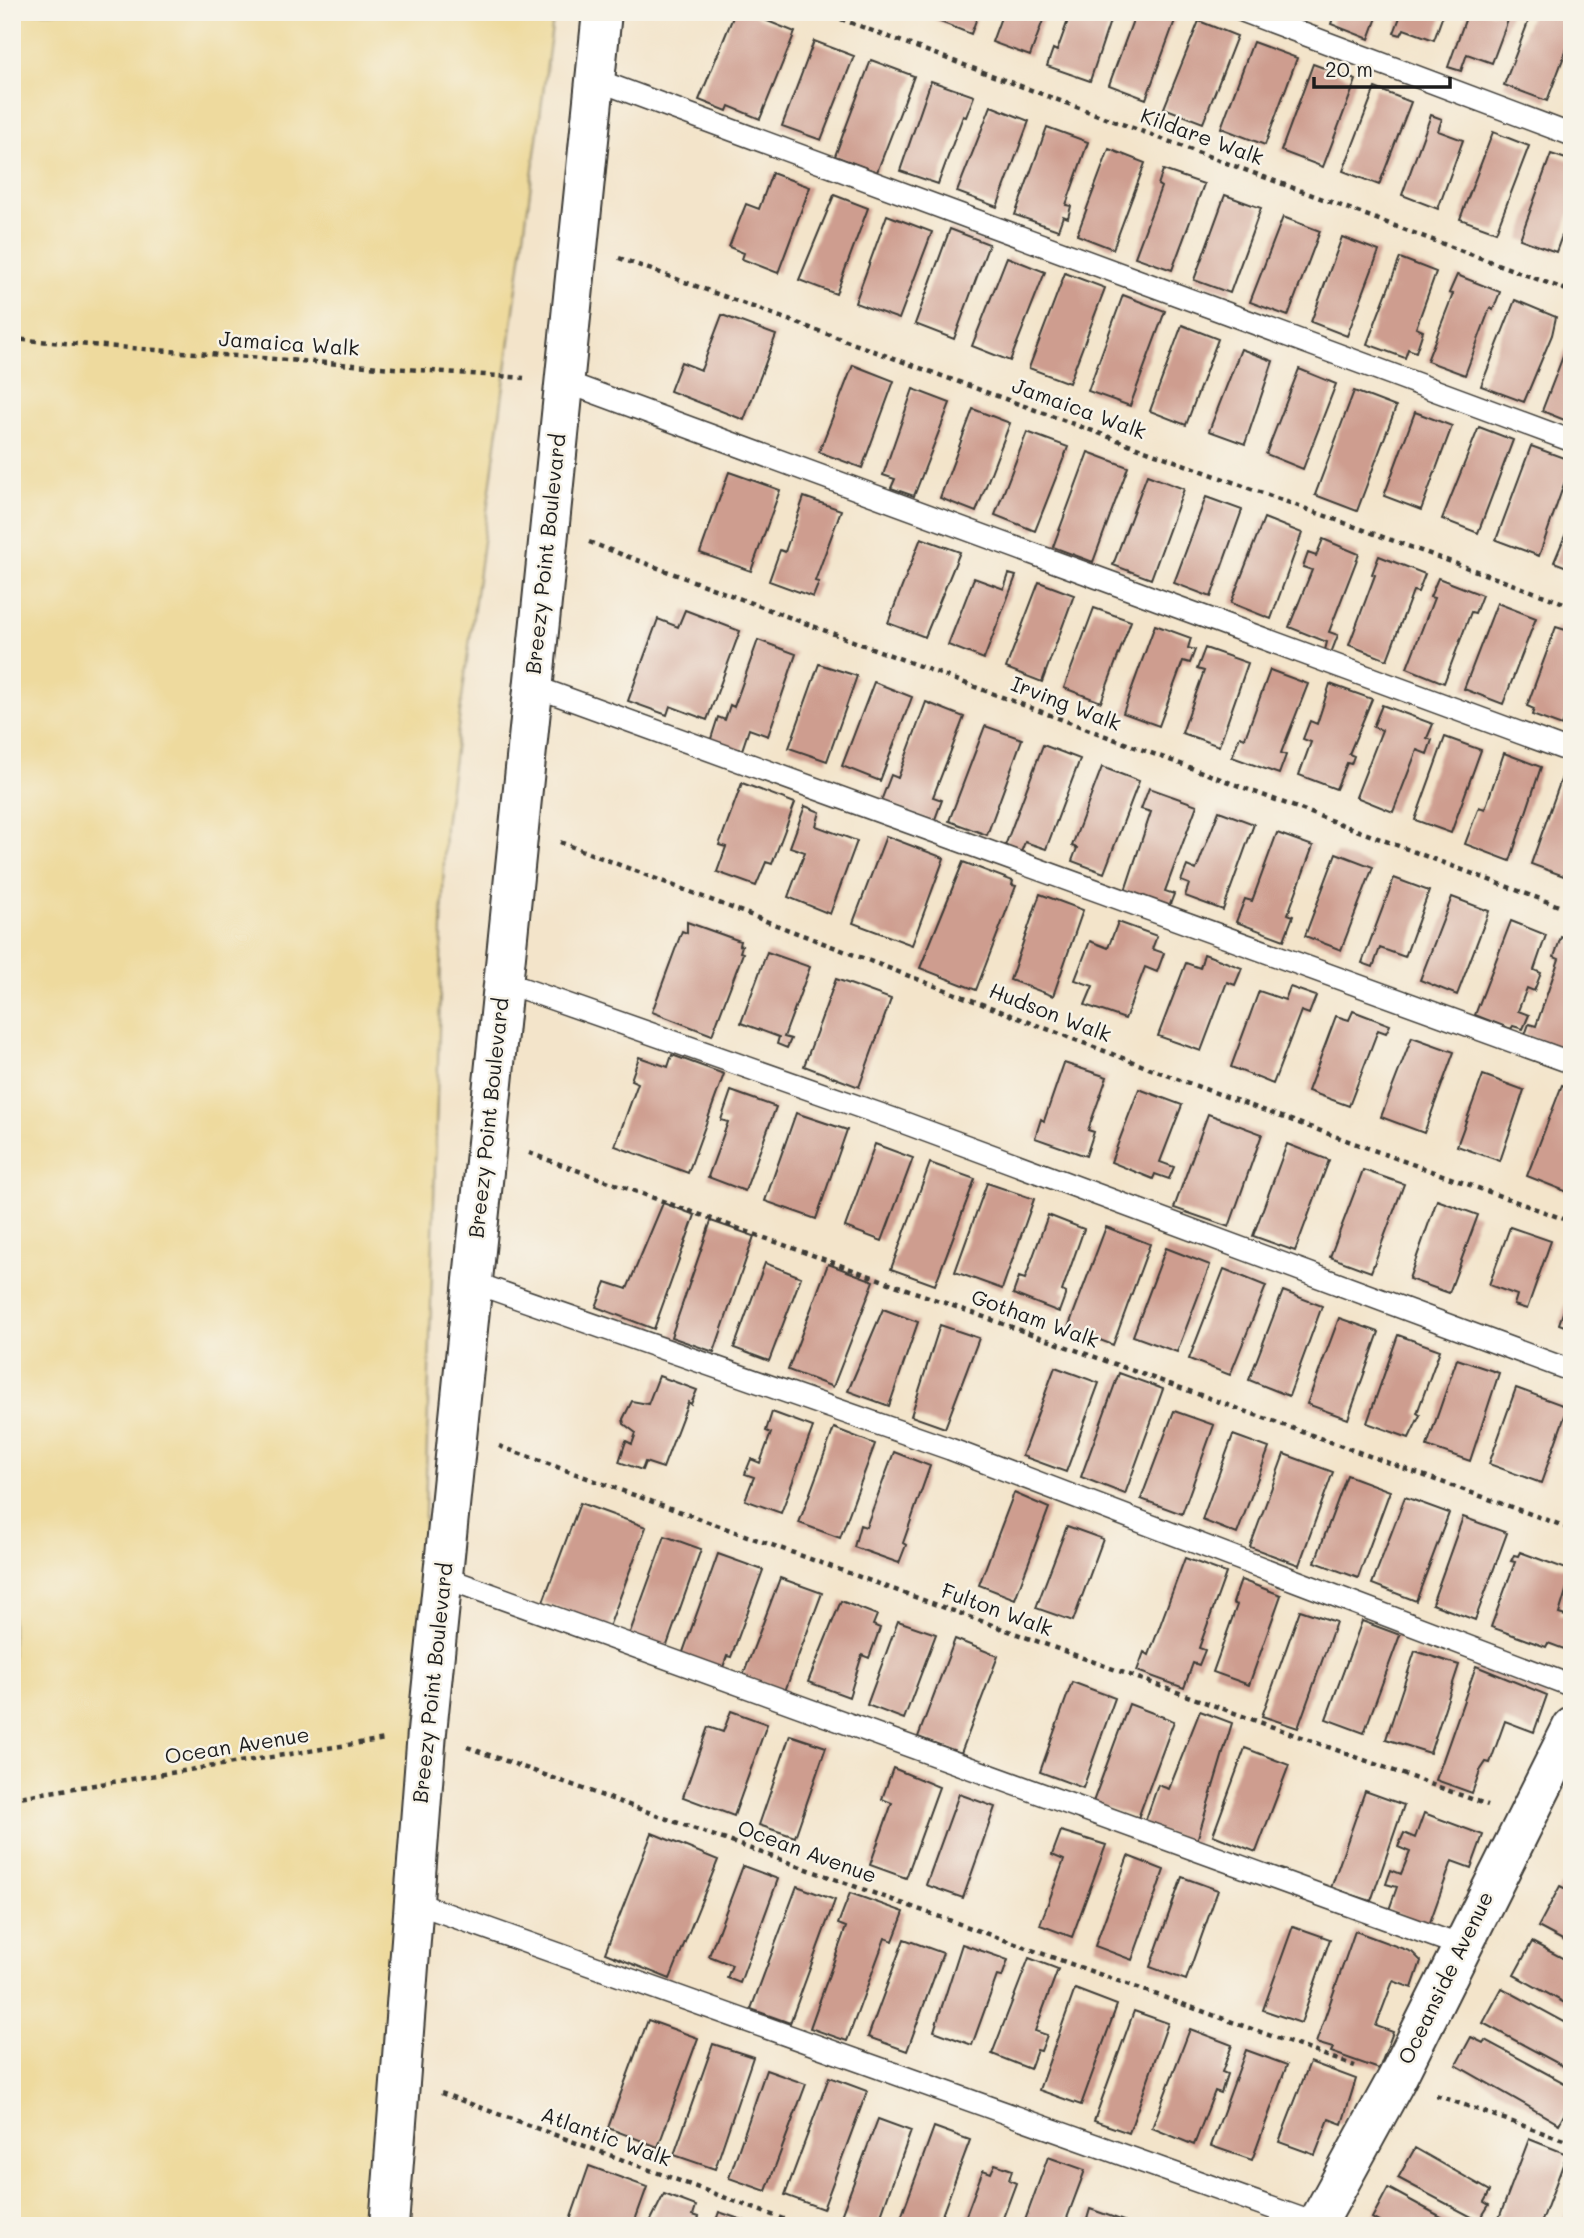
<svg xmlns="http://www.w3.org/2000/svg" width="1584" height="2238" font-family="Mali,sans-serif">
  <rect width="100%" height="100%" fill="#f7f3e8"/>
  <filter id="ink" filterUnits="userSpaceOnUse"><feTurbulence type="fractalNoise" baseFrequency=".0143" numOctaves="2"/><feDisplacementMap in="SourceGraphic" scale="14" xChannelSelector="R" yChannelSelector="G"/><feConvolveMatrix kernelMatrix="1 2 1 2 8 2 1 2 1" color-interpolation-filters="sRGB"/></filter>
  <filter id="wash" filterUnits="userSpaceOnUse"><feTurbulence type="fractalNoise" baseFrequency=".00686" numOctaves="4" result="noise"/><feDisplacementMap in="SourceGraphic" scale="28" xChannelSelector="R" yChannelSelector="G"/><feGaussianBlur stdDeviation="1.57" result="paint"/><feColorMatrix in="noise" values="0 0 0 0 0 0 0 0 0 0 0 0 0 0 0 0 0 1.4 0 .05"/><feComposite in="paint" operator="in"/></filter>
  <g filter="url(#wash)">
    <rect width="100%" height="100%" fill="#f3e4ca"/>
    <path fill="#eeda9e" stroke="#857b5d" stroke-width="2" d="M12,12H554L445,825L420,1681L380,2226H12Z"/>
    <g id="blocks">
      <path fill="#ce9d8f" d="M735,12H745L795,32L760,119L729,106L727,111L699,100Z
        M938,12H979L971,34L935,20Z
        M1003,12H1046L1030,56L992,42Z
        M1071,12H1113L1090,81L1047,66L1053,49L1057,51Z
        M1136,12L1177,15L1146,99L1109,85Z
        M1335,12H1379L1369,39L1331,24Z
        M1402,12H1444L1434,40L1404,29L1401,35L1394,33Z
        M1468,12H1511L1492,63L1467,54L1461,71L1448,67Z
        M1532,12L1572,13V35L1547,101L1504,85Z
        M1199,21L1237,36L1203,123L1164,108Z
        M814,41L854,56L821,140L782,126Z
        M1253,42L1297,58L1265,145L1221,128Z
        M871,60L914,76L877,172L835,156Z
        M1313,64L1356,80L1323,167L1281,151Z
        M931,81L974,96L966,117L963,116L938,184L900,171Z
        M1375,88L1411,102L1379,185L1343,171Z
        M991,106L1029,121L997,207L957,192Z
        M1431,115L1442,119L1438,131L1463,140L1438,209L1402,195Z
        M1047,127L1088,142L1066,205L1071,206L1068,218L1063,216L1058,230L1015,215Z
        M1493,132L1529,146L1496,232L1460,219Z
        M1109,149L1145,163L1113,249L1077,235Z
        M1551,154L1572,161V208L1556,252L1520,239Z
        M1163,170L1204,184L1172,270L1135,257L1161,187L1158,185Z
        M772,173L810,187L778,273L742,259L744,253L729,247L746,204L759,209Z
        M834,195L868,208L836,294L799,280Z
        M1225,195L1261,208L1230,293L1194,280Z
        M887,215L932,232L899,319L855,303Z
        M1283,217L1320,231L1288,316L1250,302Z
        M950,229L989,244L954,339L915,324Z
        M1342,237L1379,251L1347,336L1311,322Z
        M1007,257L1045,272L1010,361L972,346Z
        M1400,258L1436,272L1416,328L1423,331L1416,352L1408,349L1405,358L1367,344Z
        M1065,273L1105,288L1069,383L1029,368Z
        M1457,275L1500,292L1493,310L1490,308L1465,375L1427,361L1453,294L1449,293Z
        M1123,295L1165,311L1130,406L1088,391Z
        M1515,300L1556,317L1552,335L1524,402L1481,386Z
        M722,315L776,335L744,420L670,391L681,362L701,370Z
        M1182,325L1218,339L1186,425L1150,411Z
        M1572,333V423L1542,411Z
        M1241,349L1273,361L1245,444L1209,431Z
        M853,365L894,381L862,468L819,452Z
        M1299,369L1336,384L1303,469L1266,454Z
        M913,389L950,403L914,496L891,488L895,479L883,475Z
        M1354,391L1396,407L1357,511L1315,495Z
        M973,409L1010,423L976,512L940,498Z
        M1415,412L1452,426L1421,510L1384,496Z
        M1479,427L1513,440L1478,533L1442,519Z
        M1027,432L1068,447L1035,531L995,515Z
        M1531,446L1572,461L1539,556L1496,540Z
        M1088,452L1128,467L1093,562L1053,547Z
        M729,472L780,490L751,571L700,553Z
        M1147,475L1184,489L1151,579L1113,565Z
        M804,497L841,510L815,581L819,582L813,597L769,581L780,550L785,552Z
        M1206,497L1242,510L1211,597L1174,583Z
        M1264,518L1302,533L1271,619L1231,603Z
        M1572,519V569L1554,562Z
        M921,538L960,552L925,637L888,623Z
        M1323,539L1359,554L1329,632L1338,635L1331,653L1325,650L1327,642L1289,627L1312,570L1303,567L1308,553L1316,556Z
        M1379,556L1425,574L1418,592L1413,591L1387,660L1349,645L1375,575L1372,574Z
        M1009,574L1016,576L984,659L948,645L974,578L1004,589Z
        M1438,578L1482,595L1475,613L1471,612L1444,683L1407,668L1434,598L1430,597Z
        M1039,582L1074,595L1042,682L1006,668Z
        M1497,603L1536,618L1503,704L1464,689Z
        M1094,608L1131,621L1101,702L1064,688Z
        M685,610L740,631L707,720L670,706L667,715L628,701L658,619L678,627Z
        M1155,625L1191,638L1188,648L1195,650L1190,663L1183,661L1159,726L1123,713Z
        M1556,627L1572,632V698L1562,726L1532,715L1534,709L1527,706Z
        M758,640L796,654L768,736L749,729L741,753L710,742L718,717L725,720L730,705L734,707Z
        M1205,648L1248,663L1219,746L1182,733L1204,671L1197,669Z
        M819,664L857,676L827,761L789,748Z
        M1270,670L1308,684L1281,753L1286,755L1279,774L1232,757L1240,736L1245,738Z
        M874,682L912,697L880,781L842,766Z
        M1330,684L1372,699L1349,754L1354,756L1351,764L1347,763L1336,789L1299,775L1311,742L1303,739L1310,721L1317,724Z
        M926,702L964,717L933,797L942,800L934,822L881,801L891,775L898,778Z
        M1382,705L1433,724L1427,738L1432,740L1427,754L1417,750L1393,812L1356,797L1382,730L1373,727Z
        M985,726L1022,739L987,835L949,821Z
        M1445,737L1481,750L1451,833L1415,820Z
        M1043,745L1080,759L1046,849L1025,842L1021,852L1005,846Z
        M1504,753L1541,767L1510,861L1465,844L1479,807L1485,809Z
        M1102,767L1139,781L1104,873L1072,861L1077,848L1072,846Z
        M1562,777L1572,780V879L1531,864Z
        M742,783L795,803L772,864L766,862L756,886L717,872L726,847L719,845Z
        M1149,788L1197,805L1165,891L1174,894L1169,907L1125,891L1151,812L1141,809Z
        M805,806L820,812L816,826L857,841L830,914L788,897L805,852L790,847Z
        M1219,811L1254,824L1223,910L1185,896L1189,884L1181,881L1187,866L1196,870Z
        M1277,833L1313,846L1288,914L1293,916L1284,940L1236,922L1245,899L1252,901Z
        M886,836L944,858L912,945L853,923Z
        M1336,853L1373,867L1341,950L1305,936Z
        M963,862L1013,881L1012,885L1016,886L976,990L920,968Z
        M1394,878L1429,891L1405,957L1380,948L1373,967L1362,963Z
        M1040,894L1083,910L1053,996L1010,980Z
        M1452,897L1489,911L1457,995L1420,980Z
        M1511,921L1546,935L1534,970L1541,973L1534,991L1527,988L1518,1011L1529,1015L1523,1029L1513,1026L1511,1029L1475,1015Z
        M687,922L740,941L739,945L742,946L740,952L743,953L712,1035L652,1012L682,931L687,933Z
        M1118,922L1157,936L1152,949L1164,953L1157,972L1145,967L1125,1019L1085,1005L1093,986L1075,980L1090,941L1108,948Z
        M1561,937L1572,941V1052L1525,1035L1529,1024L1536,1026L1559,959L1554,957Z
        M767,952L810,967L784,1037L791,1039L787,1048L777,1044L779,1037L741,1023Z
        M1204,954L1242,968L1235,985L1227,982L1201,1051L1158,1036L1186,963L1200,968Z
        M836,979L891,999L859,1087L804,1066Z
        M1290,987L1316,996L1309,1014L1301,1011L1273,1084L1231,1067L1259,991L1285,1000Z
        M1353,1011L1390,1025L1386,1033L1378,1030L1349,1106L1308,1091L1336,1016L1349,1020Z
        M1412,1037L1454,1052L1424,1133L1381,1117Z
        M672,1055L724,1074L688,1173L615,1146L638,1083L631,1080L639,1057L668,1067Z
        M1064,1063L1107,1077L1088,1130L1094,1132L1086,1156L1035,1138L1041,1119L1044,1121Z
        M1483,1075L1524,1090L1500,1161L1457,1146Z
        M1562,1085L1572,1089L1570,1193L1527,1176Z
        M1139,1089L1182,1105L1160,1162L1174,1167L1169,1179L1155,1174L1153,1179L1111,1162Z
        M731,1091L776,1107L745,1191L708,1177L728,1122L721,1120Z
        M796,1113L847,1130L816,1219L765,1201Z
        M1208,1114L1262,1134L1229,1227L1174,1208Z
        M875,1144L913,1158L882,1241L845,1227Z
        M1287,1144L1329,1160L1295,1251L1253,1236Z
        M930,1163L975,1179L935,1285L891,1269Z
        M1363,1170L1404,1184L1371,1272L1330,1257Z
        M987,1183L1034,1199L1002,1289L955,1272Z
        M1437,1200L1478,1215L1449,1293L1409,1279Z
        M663,1203L695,1215L654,1329L596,1307L606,1282L627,1289Z
        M1048,1215L1084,1229L1062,1291L1066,1293L1059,1312L1013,1294L1019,1277L1025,1279Z
        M711,1221L754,1236L714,1352L671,1337Z
        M1106,1227L1150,1244L1113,1345L1068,1328Z
        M1510,1227L1551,1241L1527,1309L1514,1305L1517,1295L1489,1285Z
        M1166,1248L1210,1265L1177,1352L1133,1336Z
        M765,1263L801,1277L769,1361L734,1348Z
        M828,1264L874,1281L833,1387L788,1370Z
        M1224,1269L1266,1286L1230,1375L1189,1359Z
        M1571,1290H1572V1329L1559,1324Z
        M1283,1291L1322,1306L1289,1396L1249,1380Z
        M883,1309L918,1322L889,1406L848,1391Z
        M1339,1318L1379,1332L1348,1419L1307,1404Z
        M940,1325L979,1338L945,1428L911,1416Z
        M1398,1335L1440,1350L1417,1413L1420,1415L1409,1438L1367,1423Z
        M1457,1359L1499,1373L1470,1461L1427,1446Z
        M1055,1367L1099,1383L1066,1472L1022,1456Z
        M1119,1373L1163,1389L1125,1494L1081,1477Z
        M659,1376L697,1390L691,1404L688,1402L663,1468L645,1462L642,1470L619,1462L626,1441L632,1444L636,1433L624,1424L623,1419L632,1401L648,1404Z
        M1516,1388L1568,1407L1541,1483L1489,1464Z
        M1174,1411L1214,1425L1182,1514L1141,1499Z
        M772,1412L813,1427L781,1513L745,1500L754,1477L745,1474L751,1459L760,1463L771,1433L766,1431Z
        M834,1428L875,1444L840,1538L799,1523Z
        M1233,1435L1269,1448L1237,1534L1202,1520Z
        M894,1452L930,1466L903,1543L906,1545L899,1563L854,1547L860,1525L866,1527Z
        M1284,1454L1333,1472L1299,1565L1250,1547Z
        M1347,1475L1390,1491L1358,1578L1315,1562Z
        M1014,1493L1049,1508L1015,1599L979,1585Z
        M1405,1497L1449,1513L1416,1601L1372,1584Z
        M580,1503L646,1527L609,1627L543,1602Z
        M1463,1517L1507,1533L1475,1620L1432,1604Z
        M1067,1526L1103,1539L1073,1621L1036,1608Z
        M665,1536L701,1549L665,1651L628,1638Z
        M1520,1552L1572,1571L1559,1614L1572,1618V1630L1564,1649L1548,1643L1546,1647L1491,1627L1515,1562L1511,1561L1514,1555L1518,1556Z
        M718,1554L763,1570L731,1657L727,1656L722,1670L682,1655Z
        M1185,1558L1226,1573L1199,1648L1205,1650L1199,1665L1193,1663L1184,1688L1137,1671L1144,1652L1149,1655Z
        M780,1578L822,1593L785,1691L743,1676Z
        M1241,1580L1281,1595L1249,1685L1213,1672L1237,1605L1233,1603Z
        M841,1601L877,1615L873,1625L880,1628L869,1658L862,1655L849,1697L808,1682Z
        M1300,1610L1336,1622L1298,1728L1262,1716Z
        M898,1621L936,1634L904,1719L867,1705Z
        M1362,1621L1400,1635L1364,1733L1326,1719Z
        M955,1639L998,1656L961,1753L918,1737Z
        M1415,1651L1459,1665L1430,1753L1386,1739Z
        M1476,1666L1547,1695L1534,1732L1505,1721L1490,1763L1486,1762L1480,1771L1472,1793L1436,1780Z
        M1072,1682L1115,1698L1083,1788L1040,1772Z
        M1129,1704L1174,1721L1138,1818L1093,1802Z
        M731,1711L767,1724L734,1816L683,1797L708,1727L723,1732Z
        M1200,1711L1232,1723L1196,1844L1144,1825L1158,1785L1169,1789Z
        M790,1735L826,1747L795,1837L759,1825Z
        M1245,1748L1289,1765L1256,1852L1213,1835Z
        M893,1768L939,1787L906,1878L870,1865L892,1803L882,1799Z
        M1365,1791L1404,1805L1371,1901L1331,1888Z
        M959,1794L995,1807L963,1898L926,1885Z
        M1424,1813L1483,1835L1471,1868L1452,1861L1429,1925L1389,1910L1397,1887L1386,1884L1391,1870L1401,1874L1410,1852L1398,1847L1404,1833L1415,1838Z
        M1061,1831L1106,1845L1072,1937L1040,1925L1064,1860L1052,1855Z
        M652,1833L718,1860L670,1979L605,1953Z
        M1128,1856L1164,1870L1132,1960L1095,1946Z
        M743,1866L778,1879L740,1983L727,1978L732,1965L709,1956Z
        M1182,1877L1218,1890L1186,1980L1150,1967Z
        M797,1886L835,1900L790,2023L751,2009Z
        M1560,1886L1572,1892V1945L1538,1927Z
        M850,1893L904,1912L893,1941L885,1938L847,2041L810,2028L846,1927L838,1924Z
        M1293,1926L1330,1939L1301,2023L1263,2010Z
        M1355,1931L1412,1952L1421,1961L1412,1988L1393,1981L1376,2026L1393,2032L1379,2069L1331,2052L1333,2048L1316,2043Z
        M904,1939L943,1953L907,2051L868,2037Z
        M1532,1942L1572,1963V2007L1514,1975Z
        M962,1944L1008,1960L1002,1977L997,1976L972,2045L934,2031Z
        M1029,1958L1058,1969L1035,2031L1047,2035L1041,2051L1037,2050L1030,2069L992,2054Z
        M1502,1988L1572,2026V2071L1483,2023Z
        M1075,1989L1117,2005L1081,2105L1039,2090Z
        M1134,2011L1168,2023L1129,2133L1094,2121Z
        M648,2020L698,2038L658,2147L608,2128Z
        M1190,2029L1232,2045L1222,2072L1227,2074L1221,2093L1215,2091L1194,2145L1152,2128Z
        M1471,2037L1483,2043L1485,2040L1572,2087V2100L1559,2124L1456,2065Z
        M713,2044L753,2057L715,2169L674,2155Z
        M1246,2050L1287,2065L1252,2160L1211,2146Z
        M1310,2062L1356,2079L1342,2124L1329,2119L1315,2155L1279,2142Z
        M766,2070L806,2084L766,2191L729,2178Z
        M829,2077L867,2091L823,2209L785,2195Z
        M878,2119L911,2131L877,2226H869L841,2216Z
        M934,2127L970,2140L938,2226H898Z
        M1529,2139L1567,2154L1540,2226H1496Z
        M1415,2148L1490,2191L1484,2202L1489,2205L1479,2221L1398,2178Z
        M1048,2157L1085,2170L1064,2226H1023Z
        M995,2164L1012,2170L1009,2180L1016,2183L1000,2226H962L983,2170L991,2173Z
        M589,2166L647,2187L633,2226H568Z
        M1388,2188L1458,2226H1386L1372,2218Z
        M664,2194L696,2206L693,2215L699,2217L696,2226H648Z
        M1571,2200L1572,2226H1562Z
        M1090,2209L1124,2221L1122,2226H1085Z
        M719,2212L757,2225V2226H714Z"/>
    </g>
  </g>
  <g filter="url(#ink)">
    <use href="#blocks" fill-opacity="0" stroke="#3c3a36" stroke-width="2"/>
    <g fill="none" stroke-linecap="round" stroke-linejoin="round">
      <g stroke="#3c3a36" stroke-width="24">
        <path id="lane" d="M1245,12L1572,135
          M594,79L1572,441
          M563,381L1572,752
          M533,686L1572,1063
          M504,982L894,1119L1572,1371
          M472,1282L950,1449L1572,1686
          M443,1577L1461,1946
          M413,1902L1317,2224"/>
      </g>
      <g stroke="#3c3a36" stroke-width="42">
        <path id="street" d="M389,2226L427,1732L602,12
          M1316,2226L1396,2080L1572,1727"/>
      </g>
      <path stroke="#3c3a36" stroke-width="4.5" stroke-dasharray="5 5" stroke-linecap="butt" d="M822,12L1572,292
        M619,258L1572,606
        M12,339L524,378
        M589,542L1572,911
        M560,842L1180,1080L1572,1222
        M529,1153L1572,1529
        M499,1446L1488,1805
        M467,1747L1355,2066
        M12,1798L385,1739
        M441,2093L802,2226
        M1436,2095L1572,2143"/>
      <use href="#lane" stroke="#fff" stroke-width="21"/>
      <use href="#street" stroke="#fff" stroke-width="38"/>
    </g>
  </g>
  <g text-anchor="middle" stroke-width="5" stroke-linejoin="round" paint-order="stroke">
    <g font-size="21" fill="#1c1c1c" stroke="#f7f3e8">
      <text transform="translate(1202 137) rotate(20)" y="7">Kildare Walk</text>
      <text transform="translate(289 344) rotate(4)" y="7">Jamaica Walk</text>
      <text transform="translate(1079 409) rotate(20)" y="7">Jamaica Walk</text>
      <text transform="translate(546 554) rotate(-84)" y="7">Breezy Point Boulevard</text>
      <text transform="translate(1066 704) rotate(21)" y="7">Irving Walk</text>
      <text transform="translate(1050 1013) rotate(21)" y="7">Hudson Walk</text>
      <text transform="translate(489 1118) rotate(-84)" y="7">Breezy Point Boulevard</text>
      <text transform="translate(1035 1319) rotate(20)" y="7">Gotham Walk</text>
      <text transform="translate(997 1610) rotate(20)" y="7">Fulton Walk</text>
      <text transform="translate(433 1683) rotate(-84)" y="7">Breezy Point Boulevard</text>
      <text transform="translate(237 1746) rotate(-9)" y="7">Ocean Avenue</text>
      <text transform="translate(807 1852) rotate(20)" y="7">Ocean Avenue</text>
      <text transform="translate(1446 1978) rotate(-64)" y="7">Oceanside Avenue</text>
      <text transform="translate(606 2137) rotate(20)" y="7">Atlantic Walk</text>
    </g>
  </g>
  <rect width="1584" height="2238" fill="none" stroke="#f7f3e8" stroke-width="42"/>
  <path d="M1314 77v10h136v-10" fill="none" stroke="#1c1c1c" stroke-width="3.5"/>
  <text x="1325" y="77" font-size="21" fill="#1c1c1c" stroke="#f7f3e8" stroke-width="5" paint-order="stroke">20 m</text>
</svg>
